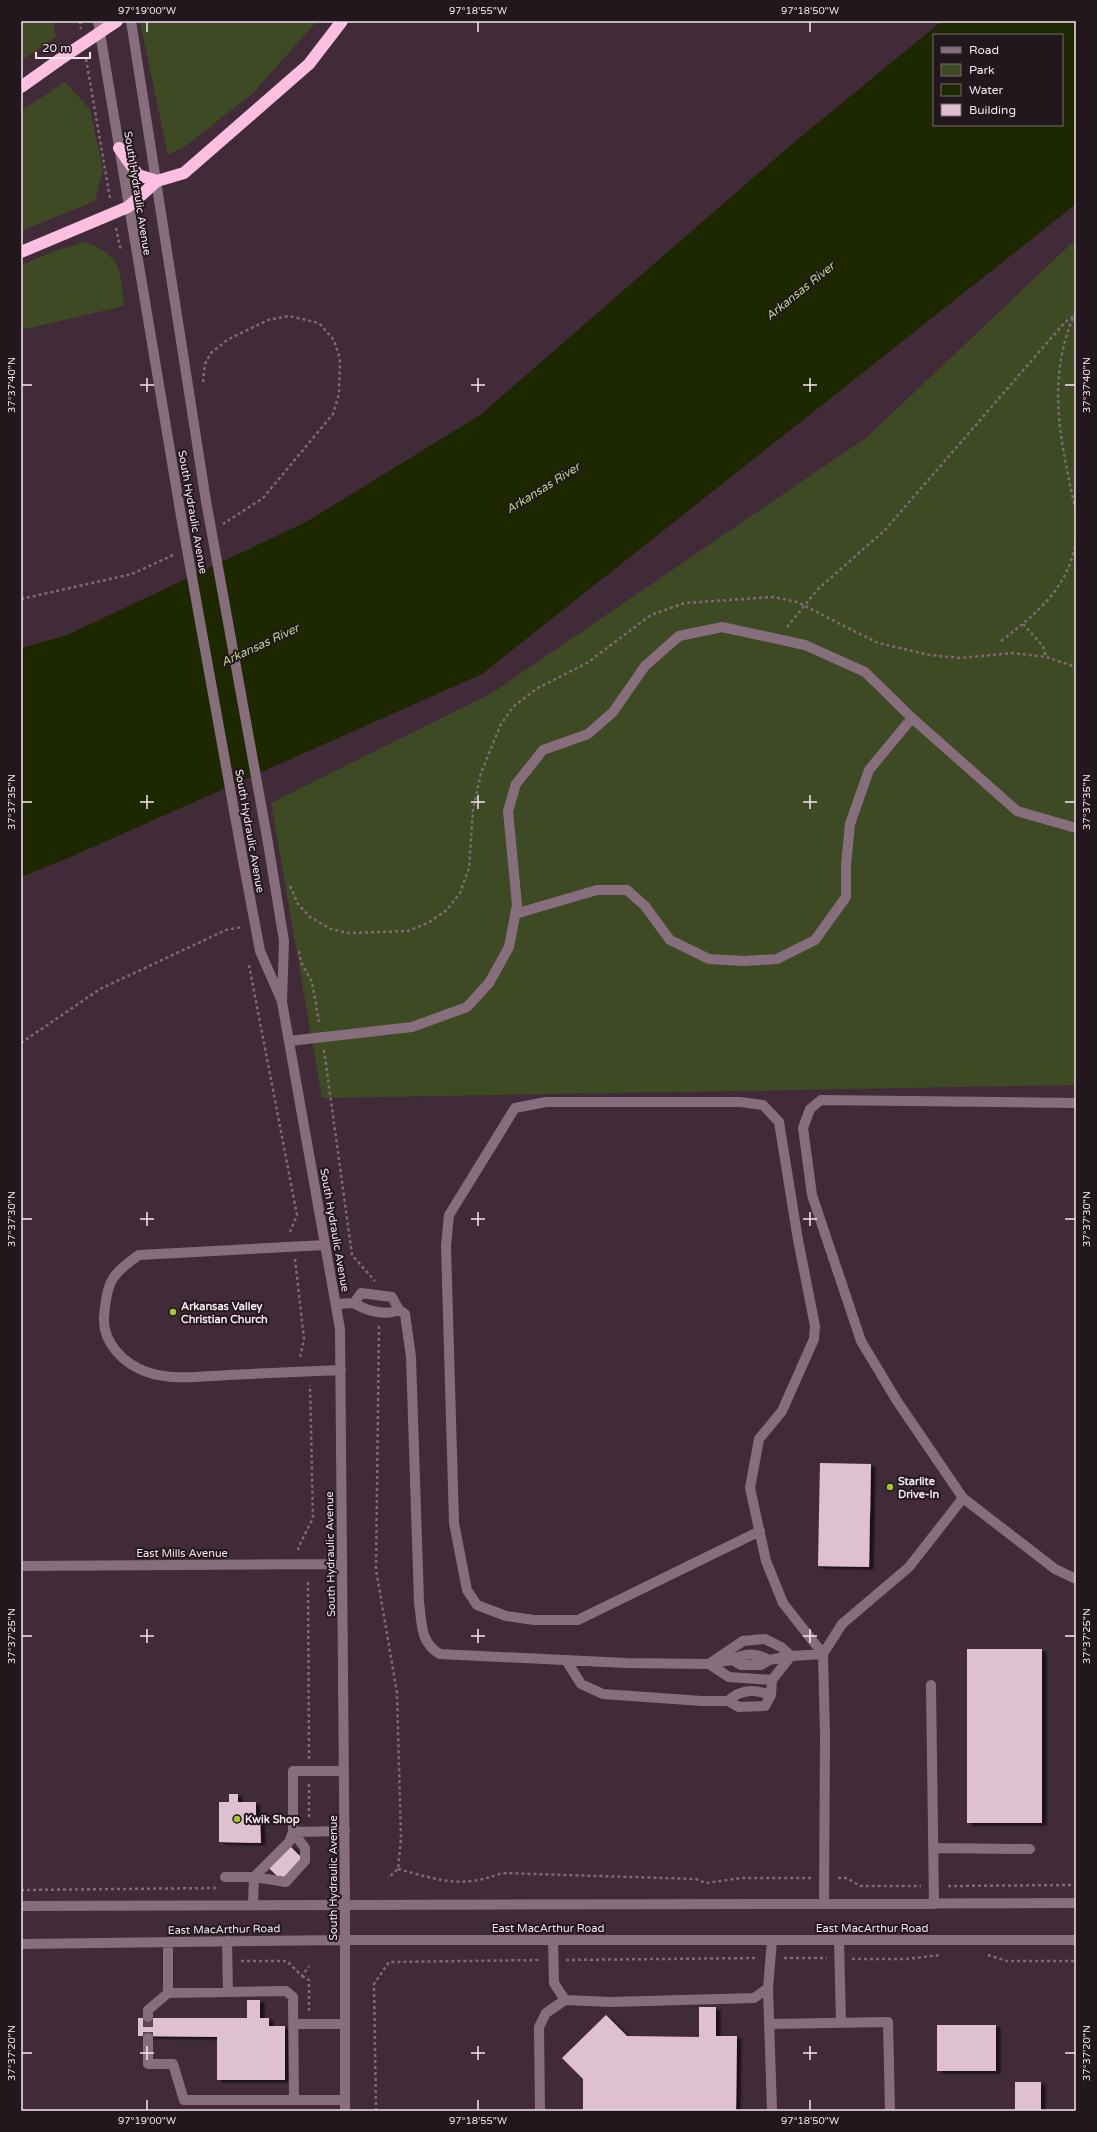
<svg xmlns="http://www.w3.org/2000/svg" width="1097" height="2132" font-family="'Varela Round',sans-serif">
  <defs>
    <filter id="shadow"><feDropShadow dx="4.5" dy="2.5" stdDeviation="1" flood-color="#0009"/></filter>
  </defs>
  <rect width="100%" height="100%" fill="#422b38"/>
  <path fill="#3e4a24" d="M21,21H53L56,37L21,61Z
    M141,21H317L252,94L184,147L168,155L140,22Z
    M65,82L90,109L103,170L95,201L21,231V111Z
    M1076,239V1085L322,1098L271,803L492,693L867,437Z
    M85,242C122,256 120,270 124,306L21,330V265L57,250Z"/>
  <path fill="#1d2800" fill-rule="evenodd" d="M942,21H1076V204L482,674L68,858L21,877V648L67,635L306,522L480,415L792,144ZM934,35H1062V125H934Z"/>
  <path fill="#dec0d0" filter="url(#shadow)" d="M820,1463L871,1464L869,1567L818,1566Z
    M967,1649H1042V1823H967Z
    M229,1794H238V1802H256V1819H260L261,1843L219,1842V1802H229Z
    M290,1846L304,1860L283,1882L269,1868Z
    M247,2000H260V2018H269V2026H285V2080H217V2037L138,2036V2018H247Z
    M699,2007H716V2036H737L736,2111H583V2079L562,2058L606,2015L627,2036L699,2037Z
    M937,2025H996V2071H937Z
    M1015,2082H1041V2111H1015Z"/>
  <g fill="none" stroke-linecap="round" stroke-linejoin="round">
    <path stroke="#5d4753" stroke-width="10" stroke-dasharray="10 5" stroke-linecap="butt" d="M148,2017V2038"/>
    <path stroke="#7e6a75" stroke-width="2.5" stroke-dasharray="3 3" stroke-linecap="butt" d="M80,21L81,29
      M86,59L110,198
      M116,228L121,251
      M1076,313C1070,322 1067,334 1064,345C1050,402 1064,456 1076,512
      M203,382L205,364L211,353L227,340L268,320L289,316L319,323L334,340L340,359L339,394L333,414L263,498L223,524
      M21,599L132,574L173,555
      M1023,624L1043,646L1046,657
      M787,627L818,589L885,530L1065,322L1074,316
      M1001,641C1037,613 1068,589 1076,541
      M290,886L298,904L310,917L331,929L349,933L408,931L428,923L447,910L460,893L469,868L473,810L481,773L501,724L513,707L536,689L587,663L651,615L685,603L773,597L797,602L878,643L930,655L961,658L1012,653L1046,657L1076,667
      M299,951L301,962L312,982L319,1022
      M249,965L297,1215L289,1234
      M21,1043L100,989L226,930L242,927
      M324,1050L352,1255L375,1281
      M295,1259L304,1339L300,1358
      M379,1326L376,1569L397,1693L401,1839L398,1869L388,1878
      M299,1550L298,1548L313,1518L310,1385
      M308,1582L309,1759
      M309,1784V1819
      M398,1869C439,1880 461,1889 502,1873L696,1879L706,1883L741,1878H811
      M838,1878H847L860,1886H921
      M948,1886L1076,1885
      M21,1890L216,1888
      M988,1955L1007,1961H1076
      M784,1958H827
      M852,1959H906L941,1955
      M566,1960L757,1958
      M241,1961H287L302,1976L309,1966
      M302,1976L309,1980V2011
      M376,2111L374,1984L389,1962L541,1960"/>
    <path stroke="#876e7c" stroke-width="10" d="M98,21L181,516
      M131,21L206,501
      M268,843L284,941L282,1002L340,1329L345,1905V2111
      M242,855L260,951L281,999
      M515,914L597,890H627L645,906L670,940L709,959L744,961L777,959L815,940L846,897V865L850,824L869,770L912,718
      M289,1041L412,1027L467,1007L489,983L509,947L517,905L508,811L516,784L543,750L588,734L613,712L645,666L679,636L722,627L805,645L865,672L912,718L1017,811L1076,828
      M1076,1103L821,1100L810,1109L803,1128L812,1195L861,1341L897,1401L963,1498L1055,1569L1076,1579
      M325,1245L139,1255C111,1274 107,1282 104,1316C102,1343 124,1364 147,1372C172,1381 203,1376 229,1375C266,1373 303,1372 341,1370
      M354,1303C366,1311 386,1316 399,1310
      M336,1304L354,1303L361,1293L392,1297L399,1310L405,1314L411,1357L419,1602C422,1623 420,1643 440,1654L626,1663L709,1664L743,1641L765,1639L781,1647L791,1656L823,1654
      M760,1531L578,1620H534L506,1616L477,1605L467,1590L454,1523L446,1246L449,1215L515,1108L546,1102H740L763,1105L779,1122L798,1240L815,1326L814,1339L782,1411L759,1439L750,1488L766,1561L783,1603L823,1654
      M21,1566L342,1564
      M566,1660L581,1684L603,1694L702,1701H728L739,1707L765,1706L771,1695L772,1680
      M732,1660C744,1653 756,1652 769,1660
      M713,1663L732,1660L741,1665H761L769,1660L791,1656
      M709,1664L729,1677L772,1680L791,1656
      M931,1685L934,1904
      M728,1701C741,1689 754,1689 771,1695
      M344,1771H293V1832L345,1831
      M293,1832L305,1848V1861L286,1882L254,1877L289,1842Z
      M933,1848L1030,1849
      M225,1877H254L253,1905
      M824,1904L825,1735L823,1654L842,1624L909,1567L963,1498
      M21,1906L1076,1903
      M553,1940L554,1983L565,2000L610,2002L754,1998L768,1988L772,1940
      M839,1940L841,2023
      M227,1941L228,1992
      M168,1942V1993
      M21,1944L345,1940H1076
      M768,1988L772,2111
      M148,2017V2010L168,1993L286,1991L293,1997L294,2100H184L173,2064H148V2038
      M293,2024H345
      M769,2024L888,2022L890,2111
      M294,2100H345
      M540,2111L539,2027L546,2013L565,2000"/>
    <path stroke="#fcbfe2" stroke-width="12" d="M21,87L59,60
      M119,148L138,175L157,181
      M21,252L128,207L157,181L184,173L309,64L342,21"/>
    <path stroke="#876e7c" stroke-width="10" d="M206,501L268,843
      M181,516L242,855"/>
    <path stroke="#fcbfe2" stroke-width="12" d="M59,60L117,21"/>
  </g>
  <path fill="none" stroke="#f5e5ee" stroke-width="1.5" d="M147,22V32M478,22V32M810,22V32M147,378V392M478,378V392M810,378V392M22,385H32M140,385H154M471,385H485M803,385H817M1065,385H1075M147,795V809M478,795V809M810,795V809M22,802H32M140,802H154M471,802H485M803,802H817M1065,802H1075M147,1212V1226M478,1212V1226M810,1212V1226M22,1219H32M140,1219H154M471,1219H485M803,1219H817M1065,1219H1075M147,1629V1643M478,1629V1643M810,1629V1643M22,1636H32M140,1636H154M471,1636H485M803,1636H817M1065,1636H1075M147,2046V2060M478,2046V2060M810,2046V2060M22,2053H32M140,2053H154M471,2053H485M803,2053H817M1065,2053H1075M147,2100V2110M478,2100V2110M810,2100V2110"/>
  <g fill="#a2c929" stroke="#22171d" stroke-width="1.5">
    <circle cx="173" cy="1312" r="4"/>
    <circle cx="890" cy="1487" r="4"/>
    <circle cx="237" cy="1819" r="4"/>
  </g>
  <g text-anchor="middle" stroke-width="4" stroke-linejoin="round" paint-order="stroke">
    <g font-size="11" fill="#f5e5ee" stroke="#22171d">
      <text transform="translate(138 193) rotate(81)" y="4">South Hydraulic Avenue</text>
      <text transform="translate(193 512) rotate(80)" y="4">South Hydraulic Avenue</text>
      <text transform="translate(250 831) rotate(80)" y="4">South Hydraulic Avenue</text>
      <text transform="translate(335 1230) rotate(80)" y="4">South Hydraulic Avenue</text>
      <text x="182" y="1557">East Mills Avenue</text>
      <text transform="translate(330 1554) rotate(-91)" y="4">South Hydraulic Avenue</text>
      <text transform="translate(333 1878) rotate(-90)" y="4">South Hydraulic Avenue</text>
      <text x="548" y="1932">East MacArthur Road</text>
      <text x="872" y="1932">East MacArthur Road</text>
      <text transform="translate(224 1929) rotate(-1)" y="4">East MacArthur Road</text>
    </g>
    <g font-size="11" font-weight="bold" fill="#f5e5ee" stroke="#22171d" text-anchor="start">
      <text x="181" y="1310">Arkansas Valley<tspan x="181" dy="13">Christian Church</tspan></text>
      <text x="898" y="1485">Starlite<tspan x="898" dy="13">Drive-In</tspan></text>
      <text x="245" y="1823">Kwik Shop</text>
    </g>
    <g font-size="12" font-style="italic" fill="#b9d480" stroke="#22171d">
      <text transform="translate(800 291) rotate(-39)" y="4">Arkansas River</text>
      <text transform="translate(543 488) rotate(-32)" y="4">Arkansas River</text>
      <text transform="translate(260 645) rotate(-25)" y="4">Arkansas River</text>
    </g>
  </g>
  <rect width="1097" height="2132" fill="none" stroke="#22171d" stroke-width="44"/>
  <rect x="933" y="34" width="130" height="92" fill="#22171d" stroke="#766971"/>
  <rect x="941" y="47" width="20" height="6" fill="#876e7c" stroke="#766971"/>
  <text x="969" y="54" font-size="12" fill="#f5e5ee">Road</text>
  <rect x="941" y="64" width="20" height="12" fill="#3e4a24" stroke="#766971"/>
  <text x="969" y="74" font-size="12" fill="#f5e5ee">Park</text>
  <rect x="941" y="84" width="20" height="12" fill="#1d2800" stroke="#766971"/>
  <text x="969" y="94" font-size="12" fill="#f5e5ee">Water</text>
  <rect x="941" y="104" width="20" height="12" fill="#dec0d0" stroke="#766971"/>
  <text x="969" y="114" font-size="12" fill="#f5e5ee">Building</text>
  <path d="M36 52v6h54v-6" fill="none" stroke="#f5e5ee" stroke-width="2"/>
  <text x="42" y="52" font-size="12" fill="#f5e5ee" stroke="#22171d" stroke-width="3" paint-order="stroke">20 m</text>
  <rect x="22" y="22" width="1053" height="2088" fill="none" stroke="#f5e5ee" stroke-width="1.5"/>
  <g font-size="10" text-anchor="middle" fill="#f5e5ee">
    <text x="147" y="14">97°19'00"W</text>
    <text x="478" y="14">97°18'55"W</text>
    <text x="810" y="14">97°18'50"W</text>
    <text transform="translate(11 385) rotate(-90)" y="4">37°37'40"N</text>
    <text transform="translate(1086 385) rotate(-90)" y="4">37°37'40"N</text>
    <text transform="translate(11 802) rotate(-90)" y="4">37°37'35"N</text>
    <text transform="translate(1086 802) rotate(-90)" y="4">37°37'35"N</text>
    <text transform="translate(11 1219) rotate(-90)" y="4">37°37'30"N</text>
    <text transform="translate(1086 1219) rotate(-90)" y="4">37°37'30"N</text>
    <text transform="translate(11 1636) rotate(-90)" y="4">37°37'25"N</text>
    <text transform="translate(1086 1636) rotate(-90)" y="4">37°37'25"N</text>
    <text transform="translate(11 2053) rotate(-90)" y="4">37°37'20"N</text>
    <text transform="translate(1086 2053) rotate(-90)" y="4">37°37'20"N</text>
    <text x="147" y="2124">97°19'00"W</text>
    <text x="478" y="2124">97°18'55"W</text>
    <text x="810" y="2124">97°18'50"W</text>
  </g>
</svg>
